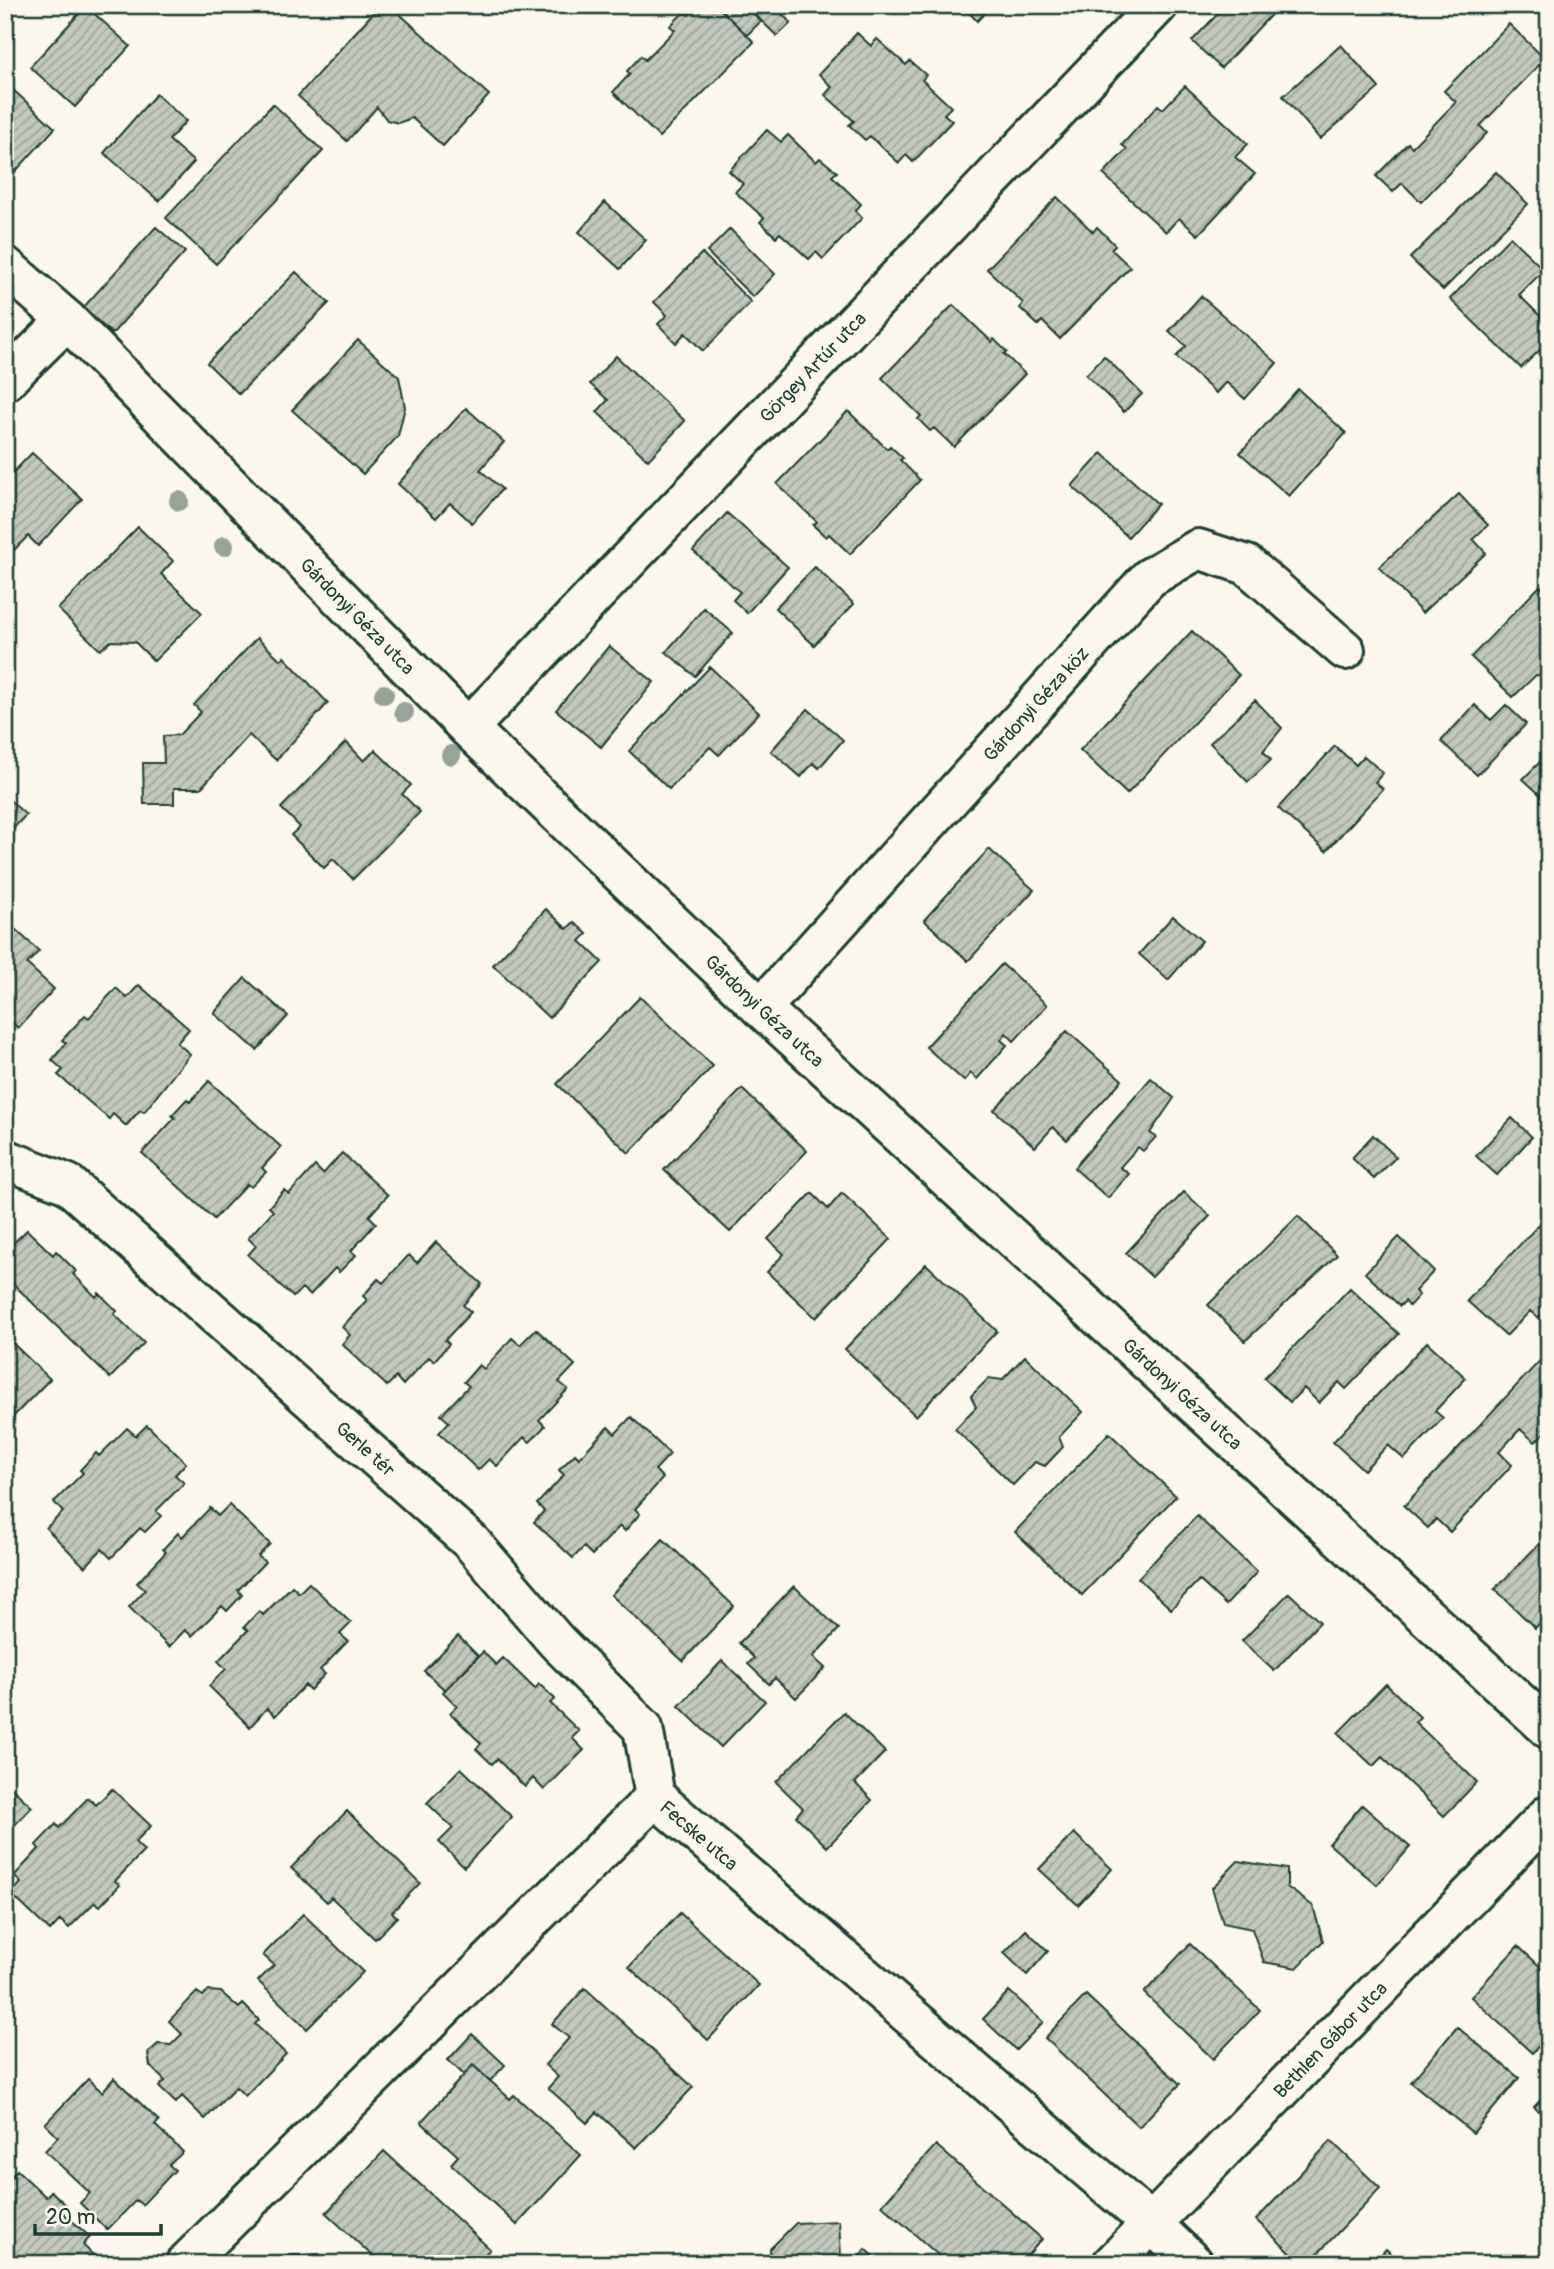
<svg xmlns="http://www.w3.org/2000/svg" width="1554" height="2269" font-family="Pangolin,sans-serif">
  <defs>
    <pattern id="building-hatch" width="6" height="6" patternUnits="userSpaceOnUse" patternTransform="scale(1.75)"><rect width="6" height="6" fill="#c4c9be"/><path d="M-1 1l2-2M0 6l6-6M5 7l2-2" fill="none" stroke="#9fa49b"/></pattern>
  </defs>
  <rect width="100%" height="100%" fill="#fbf7ec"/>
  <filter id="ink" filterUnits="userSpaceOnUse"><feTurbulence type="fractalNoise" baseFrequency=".0143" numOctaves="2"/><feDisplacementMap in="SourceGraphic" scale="14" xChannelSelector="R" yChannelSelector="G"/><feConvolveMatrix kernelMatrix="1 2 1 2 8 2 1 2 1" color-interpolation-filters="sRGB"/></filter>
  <g filter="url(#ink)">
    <path fill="url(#building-hatch)" stroke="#1f3d34" stroke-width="2" d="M380,5H390L489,95L443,146L412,118L398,123L387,120L377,107L347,141L298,96Z
      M698,5H716L754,42L659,137L613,92L630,74L627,71L641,56L645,60L675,30L670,26L684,12L689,15Z
      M716,5H745L761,21L747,35Z
      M745,5H773L791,23L777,36Z
      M962,5H993L977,21Z
      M1226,5H1280L1221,68L1192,41Z
      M86,6L130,46L75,107L30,67Z
      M1509,24L1545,59L1480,126L1487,133L1421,202L1402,183L1393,192L1376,176L1408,143L1412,147L1456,102L1444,91Z
      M857,33L871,46L877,39L906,65L910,61L926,75L922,80L951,107L944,114L952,121L913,162L906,155L899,163L870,136L865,140L849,125L854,121L825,95L832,87L819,74Z
      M1341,45L1379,88L1320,139L1283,96Z
      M1185,86L1248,144L1235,157L1255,174L1198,235L1179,218L1166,232L1103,174L1127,149L1122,145L1158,105L1163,109Z
      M11,88L55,128L5,183V95Z
      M156,94L186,121L169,140L194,162L159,201L104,153Z
      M273,104L323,151L216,264L166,218Z
      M767,130L781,142L788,135L816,162L820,158L837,172L832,176L861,204L855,211L862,218L823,259L816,252L809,259L780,233L776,237L760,222L764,218L735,192L743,184L729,171Z
      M1496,172L1528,204L1443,290L1410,258Z
      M1057,197L1093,232L1097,227L1115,245L1111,249L1130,267L1060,339L1042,321L1038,325L1020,308L1023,303L987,269Z
      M605,202L646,240L620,269L579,232Z
      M156,227L185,252L112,334L83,308Z
      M730,229L775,274L753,297L707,252Z
      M1510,237L1544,270L1519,295L1549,325V341L1521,368L1450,299Z
      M702,253L751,302L703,351L685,333L676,343L658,324L667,315L654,302Z
      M296,272L329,303L239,394L207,363Z
      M1201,296L1277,363L1245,399L1226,382L1216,393L1176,357L1186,346L1169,331Z
      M953,305L992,342L994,339L1007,352L1004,354L1025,374L954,447L934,428L930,431L918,419L921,416L882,378Z
      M358,340L399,377L405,407L398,436L363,474L292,410Z
      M616,356L685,421L648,460L597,412L608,400L590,384Z
      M1104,356L1142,394L1124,412L1086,375Z
      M1298,389L1346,433L1289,496L1240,453Z
      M466,408L504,442L480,470L502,489L472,523L450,503L436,518L398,484Z
      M848,411L887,449L890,446L903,458L900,460L920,480L850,554L829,534L826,537L813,525L817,522L777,484Z
      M32,453L82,499L38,546L28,536L5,559V481Z
      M1102,453L1158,504L1128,537L1072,486Z
      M1459,494L1488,525L1473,539L1486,553L1422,613L1379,567Z
      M727,513L788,567L747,613L733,600L740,592L693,551Z
      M138,527L173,561L161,574L202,613L154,661L135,642L111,641L100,650L58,609Z
      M815,567L854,604L814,645L775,608Z
      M1540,586L1549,595V676L1536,675L1513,697L1471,657Z
      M704,608L733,633L695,676L666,652Z
      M1192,631L1239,675L1127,794L1080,750Z
      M257,638L281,660L284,657L328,703L276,760L249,735L201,788H174V804H144L143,763H164L163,736L179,735L201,712L194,705Z
      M609,646L654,682L601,747L556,710Z
      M710,667L759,713L719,755L710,747L669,789L629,751Z
      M1255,700L1282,728L1263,751L1271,760L1248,782L1210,743Z
      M1475,705L1491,720L1506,705L1526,724L1477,775L1441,741Z
      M808,709L843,740L819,768L813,763L801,777L771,751Z
      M346,742L364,761L375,750L411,785L402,794L420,812L353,879L333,859L324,868L291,835L300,827L281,808Z
      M1335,746L1356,765L1364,756L1383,773L1375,782L1383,789L1326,851L1278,808Z
      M1549,753V803L1523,779Z
      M5,796L26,815L5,837Z
      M989,849L1034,890L968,961L924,920Z
      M546,909L567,929L574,922L587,934L580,941L602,962L549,1018L493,965Z
      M1173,916L1202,941L1168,980L1139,954Z
      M5,920L39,951L27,964L54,989L18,1028L5,1016Z
      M1002,964L1047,1005L1014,1041L1006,1033L1001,1040L1007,1045L977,1079L971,1073L964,1081L926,1047Z
      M245,978L288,1016L257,1050L214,1013Z
      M139,985L189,1029L177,1043L190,1054L144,1112L140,1110L126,1126L113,1114L109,1119L58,1075L63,1070L52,1060L66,1043L62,1040L85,1015L89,1018L116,988L127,998Z
      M640,997L713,1066L629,1153L557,1084Z
      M1067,1031L1122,1080L1067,1140L1053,1127L1035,1147L994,1110Z
      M1151,1078L1174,1098L1150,1133L1156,1137L1143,1151L1138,1147L1120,1167L1129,1174L1108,1198L1074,1168Z
      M209,1081L281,1147L262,1168L266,1172L251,1187L247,1184L214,1219L142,1153L175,1118L172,1115L187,1099L190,1102Z
      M742,1089L807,1151L730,1232L664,1170Z
      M1512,1118L1532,1137L1497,1175L1476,1156Z
      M1373,1135L1396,1157L1374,1179L1352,1158Z
      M342,1153L388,1195L369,1216L376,1223L351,1251L356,1255L339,1272L335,1268L310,1295L302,1288L293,1297L248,1255L256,1246L248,1238L273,1211L269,1207L284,1190L289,1194L315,1166L323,1174Z
      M1184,1192L1210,1216L1152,1277L1126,1253Z
      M812,1193L828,1209L842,1193L891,1239L816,1318L767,1272L784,1254L768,1239Z
      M1549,1214V1307L1538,1318L1530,1311L1506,1336L1467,1301Z
      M1298,1216L1337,1255L1245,1341L1208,1305Z
      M27,1230L53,1255L56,1251L76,1271L73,1274L96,1297L99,1293L117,1311L114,1314L144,1343L110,1378L5,1276V1251Z
      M1399,1237L1434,1271L1415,1291L1419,1295L1409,1306L1405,1301L1400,1306L1365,1273Z
      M436,1242L482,1284L463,1305L471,1312L445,1340L449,1344L434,1361L429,1357L403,1385L396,1377L387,1386L342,1344L350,1335L342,1327L367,1300L363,1296L378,1279L383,1283L409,1255L417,1263Z
      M926,1264L997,1331L916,1416L845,1349Z
      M1350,1288L1399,1334L1346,1389L1339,1382L1319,1403L1304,1388L1290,1402L1264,1378Z
      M536,1329L575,1365L559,1382L568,1389L539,1420L545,1426L530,1442L524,1437L497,1466L489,1459L478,1470L439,1433L449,1422L441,1415L469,1386L464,1382L479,1365L484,1369L512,1338L520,1345Z
      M5,1336L50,1379L5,1425Z
      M1427,1342L1466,1378L1435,1411L1443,1418L1404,1459L1388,1445L1364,1470L1333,1442Z
      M1549,1351V1428L1535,1442L1520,1429L1499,1452L1512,1465L1450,1532L1436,1519L1428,1528L1404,1506Z
      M1025,1356L1083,1412L1059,1437L1063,1447L1045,1466L1035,1462L1013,1485L955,1429L976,1407L971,1396L989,1378L1002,1380Z
      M631,1417L670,1454L655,1470L663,1478L635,1509L640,1514L625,1531L620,1526L592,1555L584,1547L573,1558L534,1522L544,1511L537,1504L564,1475L559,1470L575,1454L579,1458L608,1427L615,1434Z
      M147,1425L186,1463L175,1475L184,1483L156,1511L161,1516L145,1532L140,1528L111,1558L102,1549L85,1567L46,1528L63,1512L54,1502L83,1473L80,1470L96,1453L99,1456L127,1428L136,1436Z
      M1109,1433L1176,1496L1082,1595L1015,1532Z
      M229,1505L270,1544L258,1556L265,1562L238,1590L242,1595L227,1611L222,1606L192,1636L185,1630L169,1647L129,1607L145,1590L137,1583L166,1552L163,1549L178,1533L182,1537L210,1508L218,1516Z
      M1197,1516L1257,1572L1226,1605L1199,1580L1171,1609L1138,1578Z
      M663,1539L734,1606L683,1661L611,1595Z
      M1539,1544L1549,1554V1614L1535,1628L1495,1589Z
      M309,1583L351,1623L340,1634L348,1641L320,1670L325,1674L310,1690L305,1685L275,1716L267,1708L250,1727L209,1686L226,1669L218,1661L248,1630L244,1627L259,1611L263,1615L292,1586L299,1593Z
      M794,1586L839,1629L813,1657L825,1668L796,1698L775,1678L769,1684L748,1664L754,1658L739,1643Z
      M1289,1593L1320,1622L1274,1671L1242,1641Z
      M458,1636L478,1656L445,1690L424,1671Z
      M483,1652L496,1665L503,1658L535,1689L539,1684L555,1699L550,1703L579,1731L572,1738L584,1750L544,1790L533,1778L525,1787L497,1759L492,1764L476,1749L481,1743L450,1713L457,1706L443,1692Z
      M722,1661L765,1701L721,1747L679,1706Z
      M1386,1684L1420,1717L1415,1722L1477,1782L1444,1816L1382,1757L1373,1766L1338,1733Z
      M844,1712L885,1752L855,1783L872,1800L827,1847L796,1816L803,1808L776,1782Z
      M461,1768L512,1817L464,1867L439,1842L453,1828L427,1803Z
      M5,1782L32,1807L5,1835Z
      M112,1789L151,1826L135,1842L144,1851L115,1881L120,1885L100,1906L95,1902L69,1928L60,1920L50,1931L11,1894L21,1883L14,1876L39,1849L36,1845L56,1824L59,1828L88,1798L96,1805Z
      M1362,1805L1410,1847L1377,1885L1329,1844Z
      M347,1811L420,1883L392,1912L397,1917L375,1939L331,1897L327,1902L291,1868Z
      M1074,1833L1112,1869L1078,1905L1039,1869Z
      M1238,1861L1287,1869V1887L1313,1906L1323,1941L1297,1968L1264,1962L1252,1929L1223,1923L1212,1888Z
      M680,1913L759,1985L708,2040L629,1967Z
      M303,1914L363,1972L307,2029L258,1981L274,1965L263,1955Z
      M1026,1930L1048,1951L1027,1975L1004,1953Z
      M1190,1944L1260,2010L1213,2059L1144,1993Z
      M1518,1946L1549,1975V2035L1532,2053L1471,1997Z
      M585,1988L693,2087L636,2148L597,2112L587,2123L548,2088L558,2077L545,2065L569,2038L552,2024Z
      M208,1991L221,1992L239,2008L243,2004L259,2020L255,2024L286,2054L245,2096L236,2087L205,2119L182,2096L176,2103L159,2087L165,2081L150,2066L148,2053L158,2044L171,2045L182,2034L169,2021L197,1992L203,1996Z
      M1009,1991L1043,2022L1016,2050L983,2019Z
      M1086,1995L1180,2084L1139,2127L1045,2038Z
      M1457,2027L1519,2078L1473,2133L1411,2082Z
      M472,2034L505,2065L490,2081L473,2065L464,2075L448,2060Z
      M473,2065L510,2099L514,2095L581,2155L517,2225L451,2164L458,2156L421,2122Z
      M114,2078L159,2121L155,2125L183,2152L169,2165L175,2170L142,2205L136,2200L107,2230L80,2203L90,2193L45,2151L58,2137L45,2124L88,2079L102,2092Z
      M1549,2091V2120L1534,2107Z
      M1331,2141L1380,2188L1308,2264H1302L1256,2220Z
      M936,2145L1042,2239L1020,2264H948L882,2205Z
      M384,2151L490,2249L476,2264H381L326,2213Z
      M17,2170L46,2197L51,2191L66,2205L60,2210L90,2237L83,2245L93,2255L84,2264H5V2174L10,2178Z
      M839,2221L841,2256L810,2258L805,2264H771L770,2249L796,2223Z
      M866,2249L882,2264H852Z
      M1386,2249L1403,2264H1373Z
      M319,2254L328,2264H277L284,2256Z"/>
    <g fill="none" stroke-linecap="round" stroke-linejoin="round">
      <g stroke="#1f3d34" stroke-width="44">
        <g id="minor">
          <path id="s1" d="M5,266L67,320L468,728L761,1008L1549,1729"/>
          <path d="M5,381L67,320"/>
          <path id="s2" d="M468,728L1158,5"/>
          <path id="s3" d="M761,1008L1149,578L1198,549L1247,565L1345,650"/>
          <path id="s4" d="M5,1159L68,1184L471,1542L556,1641L643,1728L655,1797"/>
          <path id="s5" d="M185,2264L655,1797L1151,2223L1194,2264"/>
          <path id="s6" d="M1112,2264L1549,1814"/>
        </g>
      </g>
      <use href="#minor" stroke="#fbf7ec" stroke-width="38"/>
    </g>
    <g fill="#97a298">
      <circle cx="179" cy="501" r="10"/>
      <circle cx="224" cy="546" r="10"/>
      <circle cx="384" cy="694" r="10"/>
      <circle cx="404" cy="712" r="10"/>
      <circle cx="451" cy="755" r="10"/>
    </g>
  </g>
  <g text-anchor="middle" stroke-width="7" stroke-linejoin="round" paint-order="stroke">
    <g font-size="19" fill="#1f3d34" stroke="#fbf7ec">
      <text dy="7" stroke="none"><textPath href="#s2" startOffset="499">Görgey Artúr utca</textPath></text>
      <text dy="7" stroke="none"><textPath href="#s1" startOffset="497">Gárdonyi Géza utca</textPath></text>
      <text dy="7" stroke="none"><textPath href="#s3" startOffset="410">Gárdonyi Géza köz</textPath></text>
      <text dy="7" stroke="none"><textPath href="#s1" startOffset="1064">Gárdonyi Géza utca</textPath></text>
      <text dy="7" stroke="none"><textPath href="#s1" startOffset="1631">Gárdonyi Géza utca</textPath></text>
      <text dy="7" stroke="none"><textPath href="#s4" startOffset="466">Gerle tér</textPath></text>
      <text dy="7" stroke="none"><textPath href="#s5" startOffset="721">Fecske utca</textPath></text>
      <text dy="7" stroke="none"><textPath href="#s6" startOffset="313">Bethlen Gábor utca</textPath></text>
    </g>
  </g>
  <rect width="1554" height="2269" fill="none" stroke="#fbf7ec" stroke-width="28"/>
  <rect x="14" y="14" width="1526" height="2241" fill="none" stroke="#1f3d34" stroke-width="2.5" filter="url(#ink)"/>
  <path d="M35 2224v10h126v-10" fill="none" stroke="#1f3d34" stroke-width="3.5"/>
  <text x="46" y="2224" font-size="21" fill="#1f3d34" stroke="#fbf7ec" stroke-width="5" paint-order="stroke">20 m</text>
</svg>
